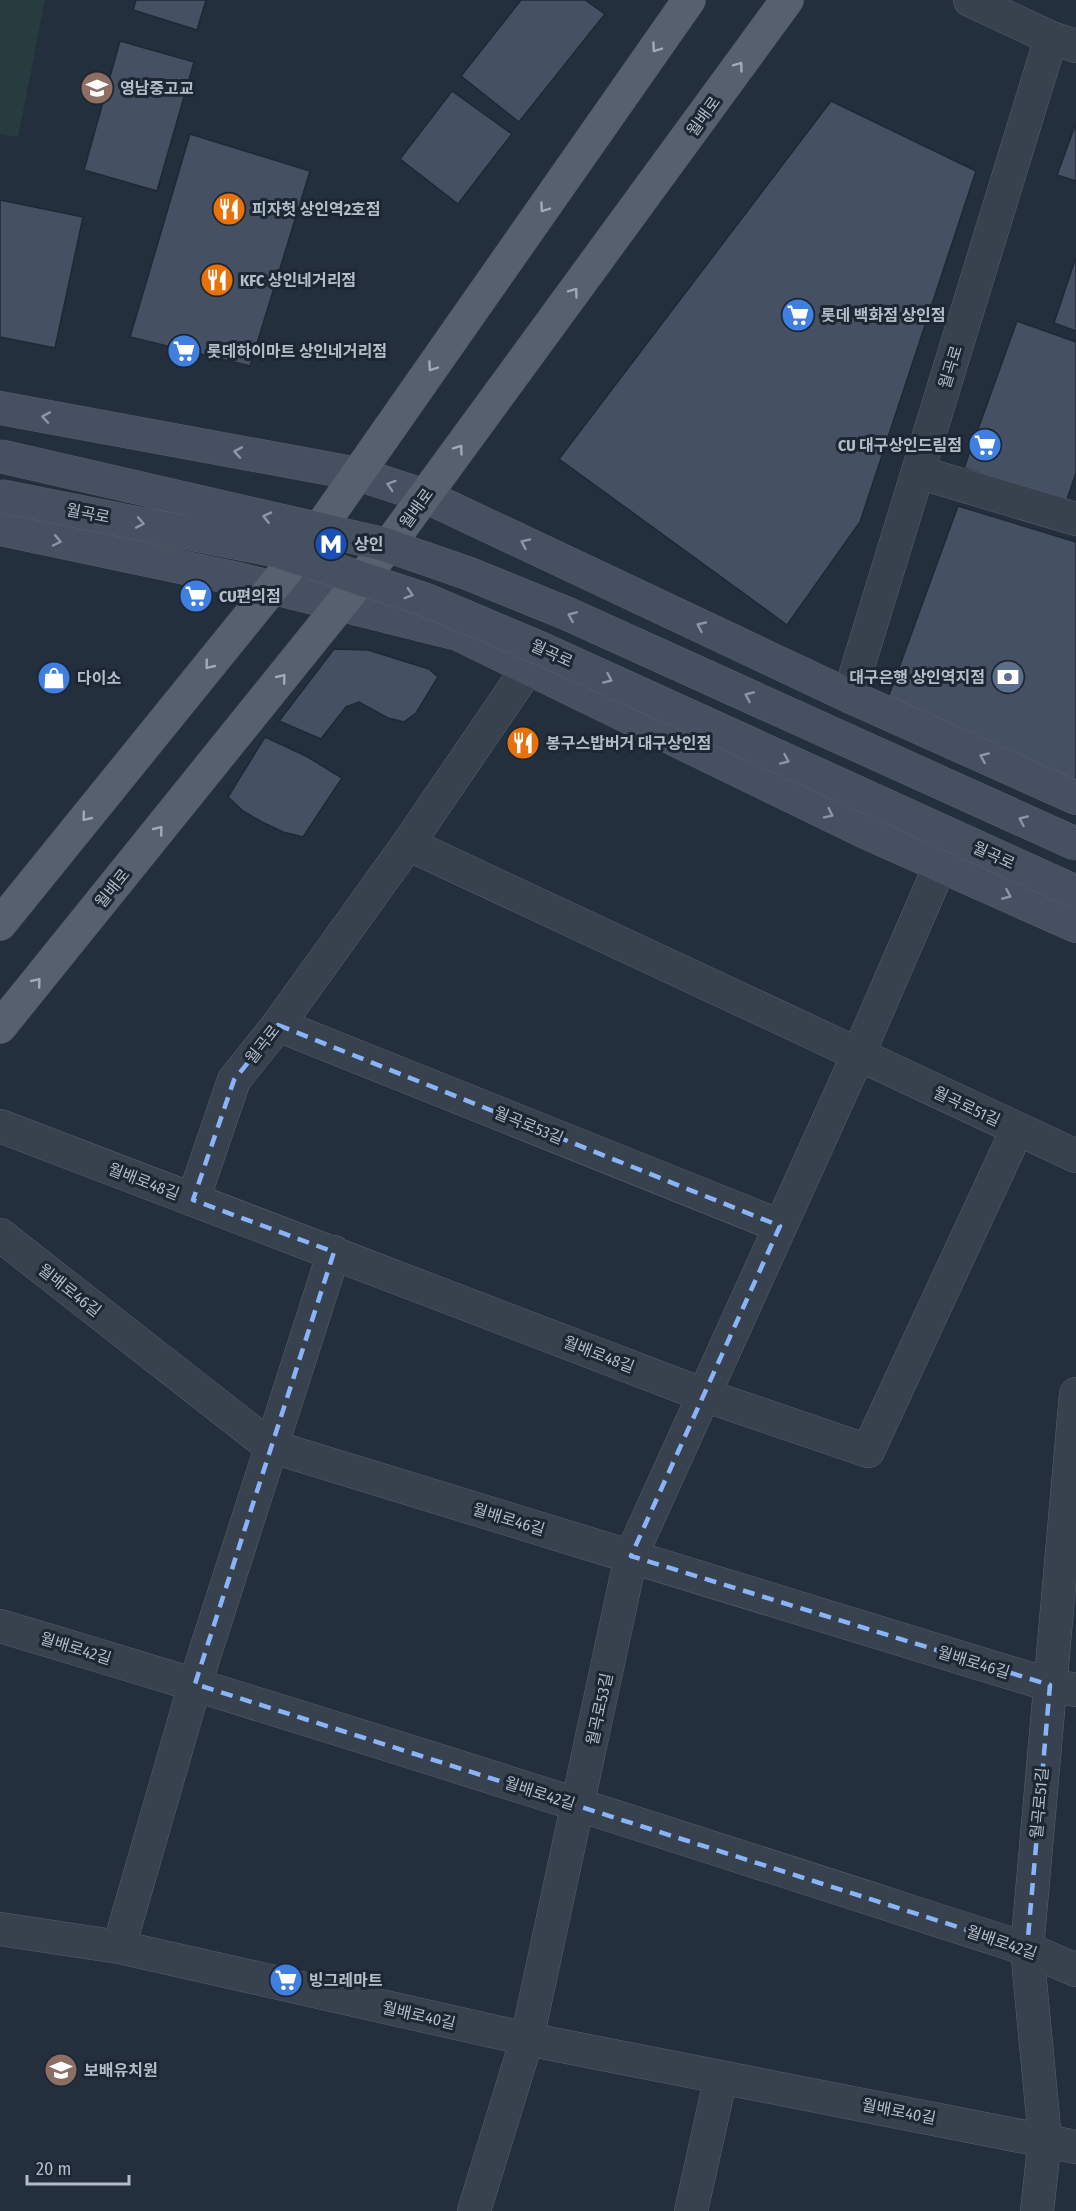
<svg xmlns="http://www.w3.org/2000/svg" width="1076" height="2211" font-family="'Fira Sans Condensed','Noto Sans KR',sans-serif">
  <rect width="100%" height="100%" fill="#242f3e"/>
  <path fill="#263c3f" d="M0,0H45L18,137L0,134Z"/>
  <path fill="#455162" stroke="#1f2835" stroke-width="1.5" d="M136,0H206L197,30L133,10Z
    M521,0H585L605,14L519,122L461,76Z
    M120,41L194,62L157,191L84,170Z
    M452,91L512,134L458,204L400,159Z
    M831,101L976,171L860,522L787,625L559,459Z
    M1076,123V181L1057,175Z
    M190,134L310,171L250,366L130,337Z
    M0,200L83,217L55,348L0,337Z
    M1076,257V331L1054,323Z
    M1017,321L1076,342V473L1066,502L964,468Z
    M958,506L1076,542V780L885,706Z
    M334,649L368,650L429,669L438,677L416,713L404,722L388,718L359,702L346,707L321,739L279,721Z
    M265,737L306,756L342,778L303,837L283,832L262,822L243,811L228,797Z"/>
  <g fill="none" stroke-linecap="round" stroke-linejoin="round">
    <g stroke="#565f6c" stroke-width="34">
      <path id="minor" d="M918,472L1076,519
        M849,696L1051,38
        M408,844L1076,1156
        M278,1025L780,1226
        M0,1126L704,1395L868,1451L1017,1130
        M193,1200L234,1080L278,1025L408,844L528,668
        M0,1235L270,1446L1050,1685L1076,1690
        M0,1626C344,1728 685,1839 1027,1949L1076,1970
        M0,1929L119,1947L527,2039L1076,2147
        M119,1947L195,1684L334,1252
        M474,2211L527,2039L631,1556L858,1055L940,866
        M691,2211L721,2077
        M1037,2211L1045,2139L1027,1949L1076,1394"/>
    </g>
    <g stroke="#565f6c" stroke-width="34">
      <path id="tertiary" d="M970,0L1051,38L1076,46"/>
    </g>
    <g stroke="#565f6c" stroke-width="34">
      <path id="secondary" d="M0,408L358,474L425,496L849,696L1076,798
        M0,529L238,579L458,634L865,832L1076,926"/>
    </g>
    <g stroke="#414a57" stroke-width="34">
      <path id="primary" d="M0,924L315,535L689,0
        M0,1027L391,542L787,0"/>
    </g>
    <use href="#minor" stroke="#38414e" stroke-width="33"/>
    <use href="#tertiary" stroke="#38414e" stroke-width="33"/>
    <use href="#secondary" stroke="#465061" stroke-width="33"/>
    <use href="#primary" stroke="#56606e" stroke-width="33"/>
    <g stroke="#565f6c" stroke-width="34" stroke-linecap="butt">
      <path id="secondary-bridge" d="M0,456L383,544L467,573L568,614L1076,844
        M0,496L278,551L426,600L542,649L1076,892"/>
    </g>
    <use href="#secondary-bridge" stroke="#465061" stroke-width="33"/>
  </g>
  <defs><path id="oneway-chevron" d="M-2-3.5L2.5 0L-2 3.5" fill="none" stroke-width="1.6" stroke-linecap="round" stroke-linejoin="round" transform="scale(1.5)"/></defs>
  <g stroke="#a1aab7">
    <use href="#oneway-chevron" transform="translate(656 48) rotate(125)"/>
    <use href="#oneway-chevron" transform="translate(739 66) rotate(-54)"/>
    <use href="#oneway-chevron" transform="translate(544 208) rotate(125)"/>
    <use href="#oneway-chevron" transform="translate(574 292) rotate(-54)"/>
    <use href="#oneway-chevron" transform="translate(432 367) rotate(125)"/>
    <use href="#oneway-chevron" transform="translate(459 449) rotate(-54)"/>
    <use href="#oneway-chevron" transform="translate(209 665) rotate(129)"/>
    <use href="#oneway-chevron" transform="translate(282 678) rotate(-51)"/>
    <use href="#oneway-chevron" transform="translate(86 817) rotate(129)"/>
    <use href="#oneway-chevron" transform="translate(159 830) rotate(-51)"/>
    <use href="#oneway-chevron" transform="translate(37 982) rotate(-51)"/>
  </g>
  <g stroke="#8e96a5">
    <use href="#oneway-chevron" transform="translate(46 417) rotate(-170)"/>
    <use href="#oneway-chevron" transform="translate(238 452) rotate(-170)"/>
    <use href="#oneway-chevron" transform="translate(391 485) rotate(-162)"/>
    <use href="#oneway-chevron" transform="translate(267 517) rotate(-167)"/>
    <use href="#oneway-chevron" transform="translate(140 523) rotate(11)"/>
    <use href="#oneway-chevron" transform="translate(57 541) rotate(12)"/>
    <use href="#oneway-chevron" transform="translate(525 543) rotate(-155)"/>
    <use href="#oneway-chevron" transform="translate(409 594) rotate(18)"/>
    <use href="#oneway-chevron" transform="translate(572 616) rotate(-157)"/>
    <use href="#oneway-chevron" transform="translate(701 626) rotate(-155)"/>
    <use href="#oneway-chevron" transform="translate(608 679) rotate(24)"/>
    <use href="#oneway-chevron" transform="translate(749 696) rotate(-156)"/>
    <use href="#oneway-chevron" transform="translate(984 757) rotate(-156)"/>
    <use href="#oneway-chevron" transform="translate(785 760) rotate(24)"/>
    <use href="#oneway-chevron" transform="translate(829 814) rotate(26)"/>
    <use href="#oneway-chevron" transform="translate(1023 820) rotate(-156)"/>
    <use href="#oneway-chevron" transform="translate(1007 895) rotate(24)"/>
  </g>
  <path fill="none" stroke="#8ab4f8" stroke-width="4.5" stroke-dasharray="12 8" stroke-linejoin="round" d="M278,1025L780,1226L631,1556L1050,1685L1027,1949L195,1684L334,1252L193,1200L234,1080Z"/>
  <defs>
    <g id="school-disc" transform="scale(1.725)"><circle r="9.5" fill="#8d6e63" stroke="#1d2633"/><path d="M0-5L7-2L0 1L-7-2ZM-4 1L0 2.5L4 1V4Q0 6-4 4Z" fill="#fff"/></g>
    <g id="restaurant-disc" transform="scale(1.725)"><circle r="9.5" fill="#e8710a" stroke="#1d2633"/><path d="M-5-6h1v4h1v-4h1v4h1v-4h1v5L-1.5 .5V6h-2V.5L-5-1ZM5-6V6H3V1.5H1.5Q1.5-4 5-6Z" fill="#fff"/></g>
    <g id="supermarket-disc" transform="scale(1.725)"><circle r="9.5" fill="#3f7fe0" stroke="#1d2633"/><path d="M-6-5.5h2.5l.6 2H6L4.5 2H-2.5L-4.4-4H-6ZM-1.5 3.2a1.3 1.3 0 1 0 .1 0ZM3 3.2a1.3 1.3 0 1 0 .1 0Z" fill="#fff"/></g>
    <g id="metro-disc" transform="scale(1.725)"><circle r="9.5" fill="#1a4fb4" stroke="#1d2633"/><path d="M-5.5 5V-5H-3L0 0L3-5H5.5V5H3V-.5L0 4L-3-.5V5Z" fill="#fff"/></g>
    <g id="bank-disc" transform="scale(1.725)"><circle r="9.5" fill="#5c6f8a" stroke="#1d2633"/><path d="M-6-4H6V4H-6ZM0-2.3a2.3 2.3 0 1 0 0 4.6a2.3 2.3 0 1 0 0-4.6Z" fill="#fff"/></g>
    <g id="shop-disc" transform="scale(1.725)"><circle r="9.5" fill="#3f7fe0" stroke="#1d2633"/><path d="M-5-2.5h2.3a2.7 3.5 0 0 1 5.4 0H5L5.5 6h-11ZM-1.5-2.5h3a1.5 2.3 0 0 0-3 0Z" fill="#fff"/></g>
  </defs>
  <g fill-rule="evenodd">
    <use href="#school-disc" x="97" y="88"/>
    <use href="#restaurant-disc" x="229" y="209"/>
    <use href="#restaurant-disc" x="217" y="280"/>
    <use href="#supermarket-disc" x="798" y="315"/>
    <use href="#supermarket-disc" x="184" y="351"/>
    <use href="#supermarket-disc" x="985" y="445"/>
    <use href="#metro-disc" x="331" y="544"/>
    <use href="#supermarket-disc" x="196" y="596"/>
    <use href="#bank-disc" x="1008" y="677"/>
    <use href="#shop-disc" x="54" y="678"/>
    <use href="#restaurant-disc" x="523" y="743"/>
    <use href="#supermarket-disc" x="286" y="1980"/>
    <use href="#school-disc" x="61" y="2070"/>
  </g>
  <g text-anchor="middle" stroke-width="6" stroke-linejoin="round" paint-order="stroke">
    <g font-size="16" font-weight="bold" fill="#b4bcc9" stroke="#1d2633" text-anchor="start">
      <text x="120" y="94">영남중고교</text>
      <text x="252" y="215">피자헛 상인역2호점</text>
      <text x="240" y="286">KFC 상인네거리점</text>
      <text x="821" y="321">롯데 백화점 상인점</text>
      <text x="207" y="357">롯데하이마트 상인네거리점</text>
      <text x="962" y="451" text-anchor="end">CU 대구상인드림점</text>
      <text x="354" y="550">상인</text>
      <text x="219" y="602">CU편의점</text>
      <text x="985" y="683" text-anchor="end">대구은행 상인역지점</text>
      <text x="77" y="684">다이소</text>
      <text x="546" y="749">봉구스밥버거 대구상인점</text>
      <text x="309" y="1986">빙그레마트</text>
      <text x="84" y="2076">보배유치원</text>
    </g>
    <g font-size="16" fill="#b4bcc9" stroke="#1d2633">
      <text transform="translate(703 116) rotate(-54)" y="6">월배로</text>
      <text transform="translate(950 367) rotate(-73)" y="6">월곡로</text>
      <text transform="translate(416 508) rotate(-54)" y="6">월배로</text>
      <text transform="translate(88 513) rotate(11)" y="6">월곡로</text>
      <text transform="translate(552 653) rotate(24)" y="6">월곡로</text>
      <text transform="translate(994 855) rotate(24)" y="6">월곡로</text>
      <text transform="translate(112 888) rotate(-51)" y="6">월배로</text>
      <text transform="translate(262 1044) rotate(-52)" y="6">월곡로</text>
      <text transform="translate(967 1106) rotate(25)" y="6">월곡로51길</text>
      <text transform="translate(529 1125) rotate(22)" y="6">월곡로53길</text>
      <text transform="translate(144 1181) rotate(21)" y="6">월배로48길</text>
      <text transform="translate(70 1290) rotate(38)" y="6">월배로46길</text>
      <text transform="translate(599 1354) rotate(21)" y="6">월배로48길</text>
      <text transform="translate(509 1519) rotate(17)" y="6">월배로46길</text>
      <text transform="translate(76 1648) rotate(17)" y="6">월배로42길</text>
      <text transform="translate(974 1662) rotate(17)" y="6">월배로46길</text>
      <text transform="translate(599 1709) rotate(-78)" y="6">월곡로53길</text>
      <text transform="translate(540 1793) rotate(18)" y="6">월배로42길</text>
      <text transform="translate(1039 1803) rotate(-85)" y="6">월곡로51길</text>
      <text transform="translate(1002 1942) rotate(19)" y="6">월배로42길</text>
      <text transform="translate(419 2015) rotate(13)" y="6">월배로40길</text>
      <text transform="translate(899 2111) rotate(11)" y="6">월배로40길</text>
    </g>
  </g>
  <path d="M27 2175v9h102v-9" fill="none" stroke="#b4bcc9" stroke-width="3"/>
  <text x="36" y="2175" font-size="18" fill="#b4bcc9" stroke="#1d2633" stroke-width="4.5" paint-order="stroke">20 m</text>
</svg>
